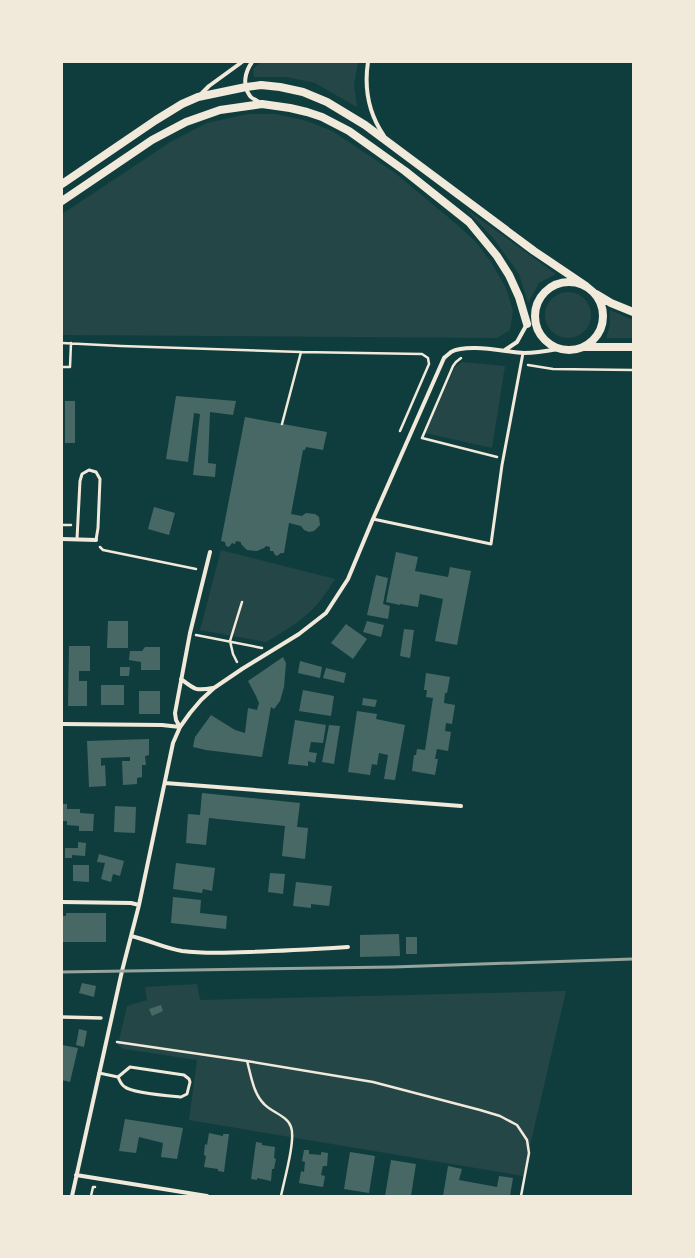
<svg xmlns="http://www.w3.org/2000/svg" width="695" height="1258" font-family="Ubuntu,sans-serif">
  <rect width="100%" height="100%" fill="#0f3d3e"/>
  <path fill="#244646" d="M261,62H358L354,85L357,107L315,83L287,77H254L253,69Z
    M248,114H276L307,121L332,131L395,173L455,223L476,242L491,262L506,288L513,311L510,330L497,338L62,335V214L172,141L207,123Z
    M466,209L556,274L539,283L528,303L519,274L494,239Z
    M545 315a23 23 0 1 1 46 0a23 23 0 1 1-46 0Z
    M610,310L633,320V338H606L610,325Z
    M462,362L505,366L492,448L425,433L455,367Z
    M221,550L335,579C330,587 325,595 319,602C305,619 285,631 266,642L200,630Z
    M197,984L200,1000L566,991L523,1176L189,1120L197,1060L124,1049L118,1045L127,1006L147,1000L145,987Z"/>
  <path fill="#486865" d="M176,396L236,401L233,415L210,412L208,463L216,464L215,477L193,475L200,414L194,413L188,462L166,459Z
    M65,401H75V443H65Z
    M245,417L327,432L323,450L306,447L305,450H303L291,514L302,516L306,513L315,514L319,517L320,525L314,531L309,532L304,530L301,526L289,523L284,553H281L277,556L275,555L273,551H270V547L266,546L264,548L257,551L247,550L241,544V542L236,541L235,544L232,543L229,547L226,546L225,542L221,541Z
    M154,507L175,513L169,535L148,529Z
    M396,552L418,557L415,571L448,577L450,567L471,571L457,645L435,641L443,599L420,594L418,607L400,604V605L386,602Z
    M376,575L388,578L383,604L390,606L388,619L367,615Z
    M108,621H128V648H107Z
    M367,621L384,625L381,637L363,632Z
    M346,624L367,639L353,659L331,643Z
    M404,629L414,630L410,658L400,656Z
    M69,646H90V671H79V681H87V706H68Z
    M145,647H160V670H141V662L129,660L130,651H142Z
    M283,657L286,663L284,687L280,701L274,709L271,707L262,757L206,750L193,747L195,737L211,715L235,730L245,733L248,708L257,710L259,703L256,696L248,681Z
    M300,661L322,667L320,678L298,673Z
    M120,667H130L129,676H120Z
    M326,668L346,673L344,683L323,678Z
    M426,673L450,677L447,693H445L444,703L455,705L452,724L446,723L445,731L451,732L448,751L437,749L435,759H438L435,775L412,771L414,755H416L417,749L425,750L433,698L426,697L427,690H424Z
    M101,685H124V705H101Z
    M303,690L334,696L331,716L299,711Z
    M139,691H160V714H139Z
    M363,698L377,700L375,707L362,705Z
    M357,711L377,714L376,719L405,725L395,780L384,779L388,755L379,753L377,765L372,764L370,775L348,772Z
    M295,720L326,725L323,743L311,742L309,752L317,753L315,763L308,761V766L288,764Z
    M329,725L340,726L334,764L322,762Z
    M149,739V755L145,756L146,765H142V777L137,778V784L123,785L122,761H130V757L101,758V766L105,765L106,786L89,787L87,741Z
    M202,793L300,803L297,827L308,828L305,859L282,856L285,826L209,818L206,845L186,843L188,814L200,815Z
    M62,804H67V809H80V813L94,814L93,831H79V826L67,825V821H62Z
    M115,806L136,807L135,833L114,832Z
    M78,842L86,843L85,856L72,855V858H65V848H78Z
    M99,854L124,861L120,876L113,874L111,882L101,879L105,863L97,862Z
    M176,863L215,868L212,891L203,889L202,893L173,889Z
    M73,865H89V882L73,881Z
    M270,873L285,874L283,894L268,892Z
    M296,882L332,886L329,906L311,904V908L293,906Z
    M173,897L201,900L200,913L227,916L226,929L171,923Z
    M66,913H106V942H62V916H66Z
    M399,934L400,956L360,957V935Z
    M406,937H417V954H406Z
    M82,983L96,986L94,997L79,993Z
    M161,1005L163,1011L152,1016L149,1009Z
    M79,1029L87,1031L84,1047L76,1045Z
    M62,1045L78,1048L70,1082L62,1080Z
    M125,1119L183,1128L177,1159L161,1157L163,1143L139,1137L136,1153L119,1151Z
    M209,1133L223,1136V1134H229L224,1172L218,1171V1169L204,1167L206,1156L204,1155L205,1144L207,1145Z
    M256,1142L262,1143V1145L275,1147L274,1158L276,1159L274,1169H272L271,1181L257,1178V1180L251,1179Z
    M304,1150H309V1154L321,1155V1152L328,1153L327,1166H323L321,1175L325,1176L323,1187L299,1183L301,1171L304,1172L305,1162L302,1161Z
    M350,1152L375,1156L369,1193L344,1189Z
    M391,1160L416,1164L411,1196H385Z
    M448,1166L462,1169L459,1180L497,1187L499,1176L513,1178L510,1196H443Z"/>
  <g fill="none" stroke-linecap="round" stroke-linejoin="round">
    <path stroke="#f1e9da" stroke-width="2.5" d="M62,343L121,346L301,352L422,354L428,358L429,364L400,431
      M461,358L456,362L453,366L422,438L497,457
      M528,365L553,369L633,370
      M62,367H70L71,343
      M282,424L301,352
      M62,525H71
      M100,547L103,550L196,569
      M196,635L262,648
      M237,662L233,654L230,641L242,602
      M117,1042L247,1061L373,1082L480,1110L500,1116L517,1125L527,1140L529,1153L521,1196
      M247,1061C251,1075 253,1093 264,1104C271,1112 288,1116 291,1127C296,1139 284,1181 281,1196
      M91,1196L93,1187H95"/>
    <path stroke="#f1e9da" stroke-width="3" d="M373,519L491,544L502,465L523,353
      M77,539L80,481L82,474L89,470L96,472L100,479L98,528L96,540
      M99,1073L118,1077C120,1081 121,1085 125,1087C132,1093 170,1096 181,1097L187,1094L190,1082L189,1079L184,1075L130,1067L118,1077"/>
    <path stroke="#f1e9da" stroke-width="3.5" d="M62,1017L101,1018"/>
    <path stroke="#f1e9da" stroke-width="4" d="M252,62C245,72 242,85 250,96C252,99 258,101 261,103
      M368,62C364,88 369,114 384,136
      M200,95L209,86L242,62
      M505,350L517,342L527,324
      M62,539L96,540
      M181,679C195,690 196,691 213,688
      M62,724L162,725L180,727
      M180,727L176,720L175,713L190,633L210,552
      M165,783L461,806
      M62,902L131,903L139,905
      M131,936C149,940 164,948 182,951C204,954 227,953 249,952C282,951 315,949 348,947
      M76,1175L207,1196
      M72,1196L122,971L139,905L173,743L180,727L190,713L201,700L214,688L242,669L299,634L326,613L348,579L373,519L444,358C446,356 449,354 451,352C468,343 505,352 524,353C536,353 547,351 558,349"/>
    <path stroke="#f1e9da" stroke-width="8" d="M62,184L156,120L182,104L198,97L246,87L261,85L280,87L303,92L327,102L365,125L534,251L586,286
      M62,201L152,140L186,122L220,110L262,104L290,108L307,112L322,117L349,131L405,171L469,222L497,256L509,275L519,297L527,324
      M535 316a34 34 0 1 1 68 0a34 34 0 1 1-68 0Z
      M596,294L611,303L633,312
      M584,347H633"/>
    <path stroke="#97a49c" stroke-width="3" d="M62,972L393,967L633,959"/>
  </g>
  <rect width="695" height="1258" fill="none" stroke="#f1e9da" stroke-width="126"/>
</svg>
